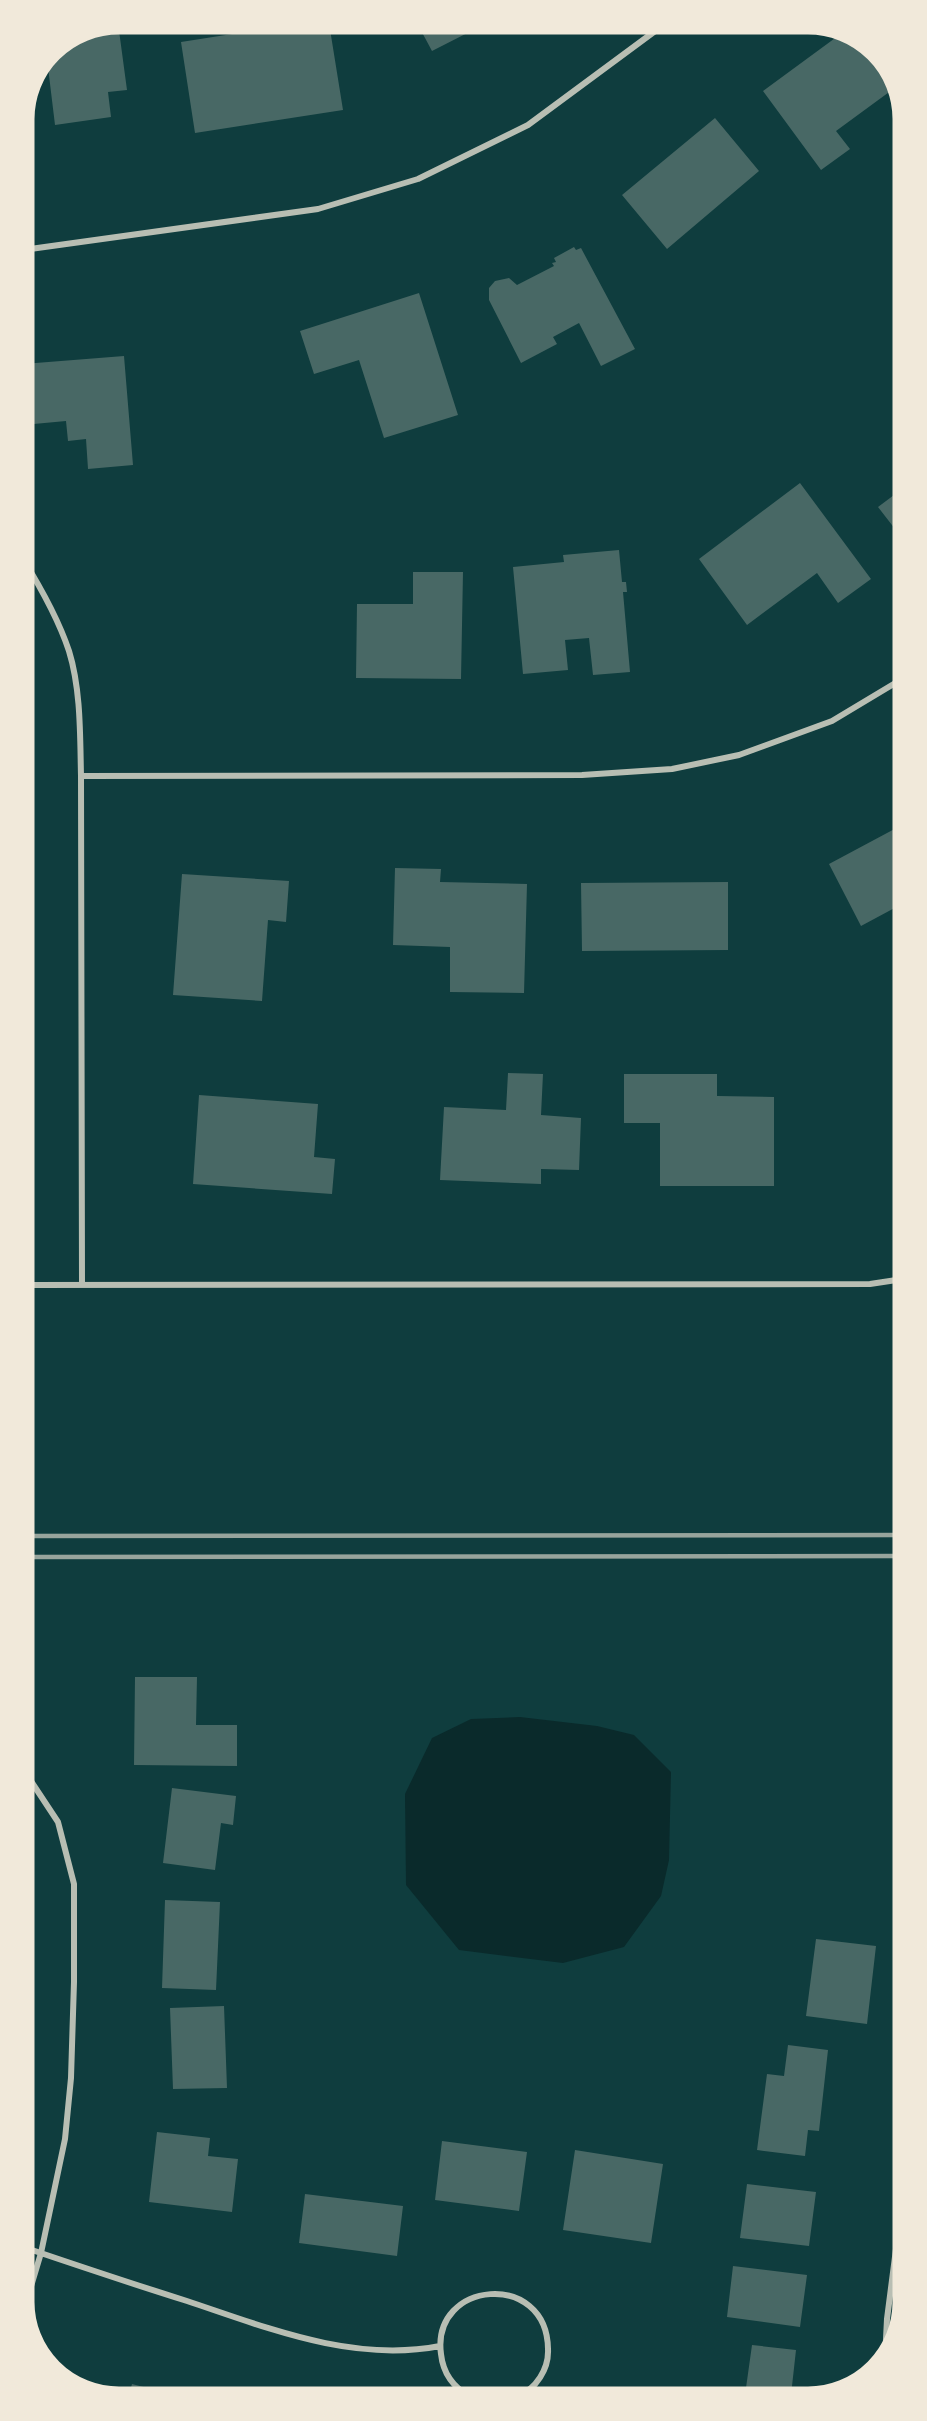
<svg xmlns="http://www.w3.org/2000/svg" width="927" height="2421" font-family="'Roboto Serif',serif">
  <rect width="100%" height="100%" fill="#0f3d3e"/>
  <path fill="#0a2a2b" d="M520,1717L597,1726L634,1735L671,1772L669,1860L661,1896L624,1947L563,1963L459,1950L406,1885L405,1794L432,1738L471,1719Z"/>
  <path fill="#486865" d="M118,23L127,90L108,92L111,117L55,125L47,59L51,51Z
    M303,23H329L343,110L195,133L181,42Z
    M417,23H487L432,51Z
    M842,33L862,41L896,87L836,131L850,149L821,170L763,91Z
    M715,118L759,171L667,249L622,195Z
    M574,247L576,250L581,248L635,349L601,366L579,323L553,337L557,344L521,363L489,300V288L495,281L509,278L517,285L554,266L552,263L556,262L554,258Z
    M419,293L458,415L384,438L359,360L314,374L300,331Z
    M124,356L133,465L88,469L86,439L68,441L66,421L23,425V364Z
    M800,483L871,579L838,603L817,573L747,625L699,559Z
    M902,489V538L878,507Z
    M619,550L622,582H626L627,592H623L630,672L593,675L589,638L565,640L568,670L523,674L513,567L564,562L563,555Z
    M413,572H463L461,679L356,678L357,604H413Z
    M902,825V904L861,926L829,864Z
    M395,868L441,869L440,882L527,884L524,993L450,992V947L393,945Z
    M182,874L289,881L286,922L268,920L262,1001L173,995Z
    M728,882V950L582,951L581,883Z
    M508,1073L543,1074L541,1115L581,1118L579,1170L541,1169V1184L440,1180L444,1107L506,1110Z
    M624,1074H717V1096L774,1097V1186H660V1123H624Z
    M199,1095L318,1104L314,1157L335,1159L332,1194L193,1184Z
    M135,1677H197L196,1725H237V1766L134,1765Z
    M172,1788L236,1796L233,1825L221,1823L215,1870L163,1863Z
    M165,1900L220,1902L216,1990L162,1988Z
    M816,1939L876,1946L867,2024L806,2016Z
    M224,2006L227,2088L173,2089L170,2008Z
    M788,2045L828,2050L819,2131L808,2130L805,2156L757,2150L767,2074L784,2076Z
    M157,2132L210,2138L208,2156L238,2159L232,2212L149,2202Z
    M442,2141L527,2152L519,2211L435,2200Z
    M575,2150L663,2164L651,2243L563,2230Z
    M747,2184L816,2192L809,2246L740,2238Z
    M305,2194L403,2206L397,2256L299,2243Z
    M733,2266L807,2275L800,2327L727,2317Z
    M752,2345L796,2350L791,2395H745Z
    M132,2384L182,2397V2398H128Z"/>
  <g fill="none" stroke-linecap="round" stroke-linejoin="round">
    <path stroke="#b8beb3" stroke-width="6" d="M23,250L318,209L418,179L528,125L666,23
      M23,559C41,588 58,618 69,651C81,690 80,735 81,776L82,1285
      M81,776L582,775L672,769L739,755L832,721L902,679
      M24,1285L870,1284L903,1279
      M25,1772L58,1822L74,1884V1982L71,2078L65,2139L41,2253L26,2303
      M26,2248C79,2266 133,2284 187,2301C268,2328 353,2363 440,2346
      M885,2359L887,2319L904,2187
      M471,2397C454,2388 443,2373 441,2354C431,2280 547,2270 548,2349C549,2369 536,2389 518,2396"/>
    <path stroke="#97a49c" stroke-width="4.5" d="M25,1536L903,1535
      M25,1557L903,1556"/>
  </g>
  <path d="M0 0H927V2421H0ZM119 33H808A86 86 0 0 1 894 119V2302A86 86 0 0 1 808 2388H119A86 86 0 0 1 33 2302V119A86 86 0 0 1 119 33Z" fill="#f1e9da" fill-rule="evenodd"/>
  <path fill="none" stroke="#f1e9da" stroke-width="3" d="M119 33H808A86 86 0 0 1 894 119V2302A86 86 0 0 1 808 2388H119A86 86 0 0 1 33 2302V119A86 86 0 0 1 119 33Z"/>
</svg>
